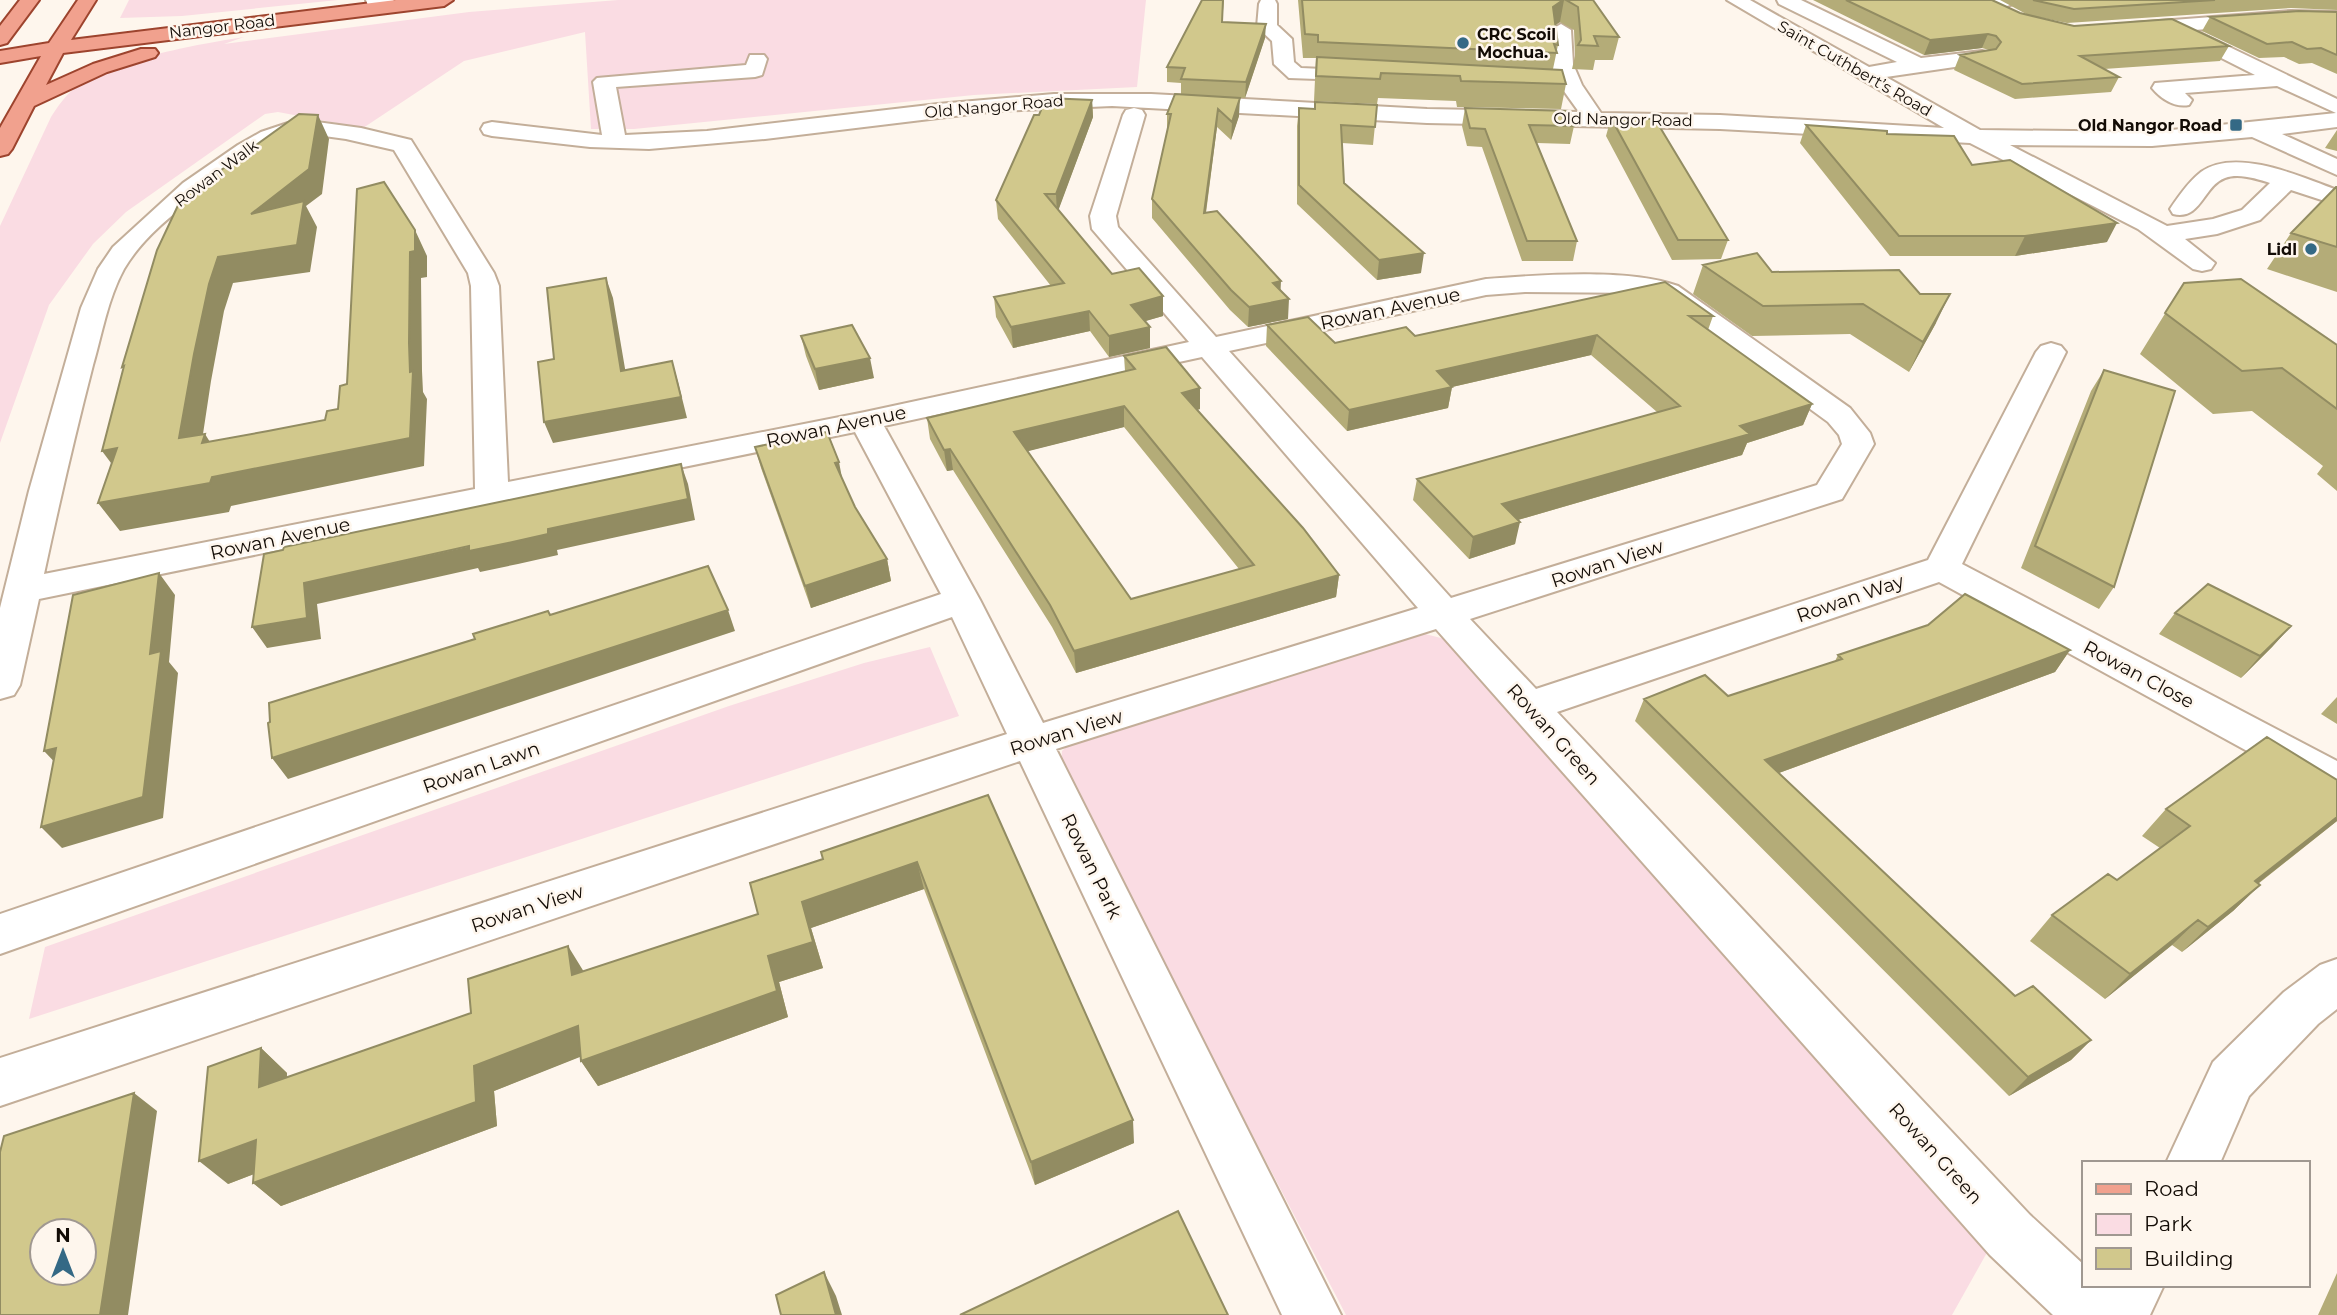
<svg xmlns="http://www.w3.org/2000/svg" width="2337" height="1315" font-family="Montserrat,sans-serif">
  <rect width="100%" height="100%" fill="#fef6ed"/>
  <path fill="#fadce3" d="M129,0H338L182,16L120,18Z
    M618,0H1146L1137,87L974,95L634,129H591L585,32L464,61L363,128L278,112L265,114L126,212L93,244L49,305L0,443V226L51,117C58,106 65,96 75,88C109,60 199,44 244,37L224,44L469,12Z
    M1425,634L1449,640L1989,1249L1952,1315H1346L1061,767L1062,751L1070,743Z
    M930,647L959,716L29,1019L45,947L729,706L864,663Z"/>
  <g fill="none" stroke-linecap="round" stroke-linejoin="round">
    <g stroke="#c3ae99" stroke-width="4">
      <path id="minor" d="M366,0H394C388,9 381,14 370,11Z
        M1261,0H1275L1277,4V25L1292,39L1294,62L1301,68L1367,71L1374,73L1377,77L1374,81L1289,78L1274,64L1272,41L1257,27L1259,4Z
        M1727,0H1750L1869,67L1897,62L1779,4L1777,0H1801L1921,58L1982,51L1989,53L1992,57L1989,61L1982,63L1886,77L1980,130L2152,132L2336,113L2277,86L2185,93L2192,100L2189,105C2175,108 2161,99 2152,88L2155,83L2255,75L2170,32L2133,35L2123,29L2133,23L2291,11L2337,12V24L2291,23L2194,30L2337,99V127L2282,134L2337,159V175L2252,137L2152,146L2010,145L2167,226L2213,219L2242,210L2270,183C2257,179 2239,173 2225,178C2203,186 2201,221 2173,214L2170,209C2178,197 2189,181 2201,172C2236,147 2302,177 2337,190V205L2291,190L2260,220L2217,234L2185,239L2215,263L2211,269L2202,271L2193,269L2138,229L1970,143L1720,129L1427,123L1112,106L996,111L765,139L649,149L590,147L492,136L484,134L481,129L484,124L492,122L602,135L593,82L597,78L746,65L750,55H764L767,59L762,75L755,77L616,87L625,135L707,131L938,104L1054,94H1151L1427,109L1579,112L1561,87L1555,70L1501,67L1494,65L1491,61L1494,57L1501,55L1552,57L1551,30L1561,24L1571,30L1573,64L1582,85L1601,113L1720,115L1944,128Z
        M1964,0H2019C2010,10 1973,10 1964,0Z
        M1134,108L1142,110L1145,115L1116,216L1118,227L1216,337L1486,279C1539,275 1629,268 1678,286L1850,408L1870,433L1874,444L1842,499L1470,619L1536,689L1928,560L2036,352L2041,346L2051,343L2061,346L2066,352L1962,564L2337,761V796L2322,792L1939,582L1557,712L2030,1215L2083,1264V1285H2164L2150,1315H2053L1990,1255L1436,629L1056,749L1341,1315H1282L1020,761L0,1106V1058L1007,734L952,617L0,954V914L941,594L855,432L39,599L20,685L14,695L0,699V608L29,491L81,308L98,269L113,247L183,183L238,145L261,132L288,123L317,122L361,128L411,140L494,273L499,286L508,482L865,412L1189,342L1092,229L1090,216L1123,115L1126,110ZM317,135L346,139L394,150L468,273L471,286L475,489L44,574C59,504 75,435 93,365C102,334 108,298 124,269C145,233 185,205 217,180C247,157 277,135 317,135ZM1525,292L1646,293L1658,298L1828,422L1839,435L1842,444L1817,485L1451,598L1229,351L1486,295ZM1202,357L1418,608L1043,723L980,600L884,426Z
        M2337,959V1009L2318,1024L2249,1096L2220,1163H2166L2213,1062L2284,992L2320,965Z"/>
    </g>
    <g stroke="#9d442e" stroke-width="4">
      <path id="major" d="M20,0H39L7,43L0,45V26Z
        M78,0H96L71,40L396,0H453L444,6L63,53L46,85L93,64L141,49H155L158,53L155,57L107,72L34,106L12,149L8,154L0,156V128L41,56L0,63V51L49,43Z"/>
    </g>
    <use href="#minor" fill="#fff" fill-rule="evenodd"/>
    <use href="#major" fill="#f1a18e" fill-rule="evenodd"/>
  </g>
  <path fill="#b4ac78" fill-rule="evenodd" d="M1202,0H1224L1222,22L1265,38L1245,98L1181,95V83L1167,82V67Z
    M1298,0H1593L1619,37L1613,60H1595L1593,70L1572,69L1575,56L1574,30L1560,22L1555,25L1558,45L1553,69L1566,84L1561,109L1457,107L1456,101L1378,98L1377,104L1314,101L1316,58H1303Z
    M1813,0H1992L2020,13L2074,26L2229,46L2220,61L2104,69L2119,77L2111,92L2015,99L1954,70L1960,55L1989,50L1982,48L1924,55Z
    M2000,0H2337V10L2291,8L2067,23L2028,15Z
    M2337,12V74L2312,63L2299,64L2284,57L2259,58L2202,31L2210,17Z
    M1175,94L1239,116L1231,140L1217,127L1206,213L1281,290L1288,319L1248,327L1230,310L1152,218V199L1167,132V114Z
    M1092,100L1093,117L1058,210L1112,274L1163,316L1145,321L1150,348L1109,357L1090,331L1013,348L996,317L994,297L1051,286L998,219L996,200L1039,115Z
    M1377,105L1373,145L1342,143L1344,183L1421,273L1377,280L1297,204V126L1299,108L1315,109Z
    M1465,108L1574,126L1570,144L1537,143L1577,241L1573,261H1522L1482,147L1467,146L1462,126Z
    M1611,118L1728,240L1721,259L1672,260L1606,136Z
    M1806,125L1887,134L1972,165L2107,242L2015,256H1890L1800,143Z
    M2337,130V151L2325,148Z
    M2337,187V292L2267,269L2291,233Z
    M1703,265L1772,272L1936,323L1909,372L1850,334L1752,336L1693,294Z
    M1665,282L1713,316L1708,330L1812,404L1803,425L1747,443L1742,455L1518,520L1515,544L1469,559L1413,500L1417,479L1657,412L1591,355L1452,387L1448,408L1347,431L1266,346L1267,325L1335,343L1415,336Z
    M2184,283L2337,345V491L2317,474L2323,466L2252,411L2213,414L2140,354Z
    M801,336L874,378L819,390L806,356Z
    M1124,356L1200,409L1197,410L1339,575L1336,597L1076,673L1052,627L953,470L947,471L930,439L927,418L1125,371ZM1124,427L1239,569L1131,599L1027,451Z
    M2104,370L2114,587L2099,609L2021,568L2091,391Z
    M755,447L842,479L855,507L887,559L891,581L811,608L761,468Z
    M2175,613L2291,626L2272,647L2241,678L2159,634Z
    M2070,650L2055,672L1779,773L2015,996L2091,1040L2071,1060L2009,1096L1635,721L1644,699L1728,696L1835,661L1838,655Z
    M2337,697V724L2321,714Z
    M2337,780V821L2258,884L2260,885L2233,911L2182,952L2172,945L2105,999L2030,941L2052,915L2117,880L2160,848L2142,836L2166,809Z
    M988,795L1134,1143L1035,1185L924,889L811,928L823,968L779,982L788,1017L598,1086L581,1061V1056L494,1091L497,1126L281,1206L253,1183L254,1174L228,1184L261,1048L287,1073V1077L471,1013L583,971L758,914L823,859Z
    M2337,1273V1315H2318Z"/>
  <path fill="#928c62" d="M1563,0H1564L1560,22L1548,30L1553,7Z
    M1266,24L1265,38L1245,98L1246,82Z
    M1988,34L1982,48L1924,55L1930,40Z
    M1240,98L1239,116L1231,140L1232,122Z
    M1092,100L1093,117L1057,214L1056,194Z
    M1218,109L1217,127L1203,233L1204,213Z
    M318,115L329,139L322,194L306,206L317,227L310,272L233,283L224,311L211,381L198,467L179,438L194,354L209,284L218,257L251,214Z
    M2117,223L2107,242L2015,256L2025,236Z
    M415,230L427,256V277L421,278L422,371L423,392L427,399L424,466L231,506L229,512L120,531L98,503L212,477L410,438V252Z
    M1424,253L1421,273L1377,280L1379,260Z
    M606,278L613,298L629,392L621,371Z
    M1281,281L1280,301L1289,299L1288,319L1248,327L1249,307L1273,283Z
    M1950,294L1936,323L1909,372L1923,342Z
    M1163,296V316L1132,325L1131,305Z
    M1089,311L1090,331L1013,348L1011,327Z
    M1150,327V348L1109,357V336Z
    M1597,335L1591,355L1452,387L1448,408L1347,431L1349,410L1437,371Z
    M870,358L874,378L819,390L815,369Z
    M672,361L678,382L687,418L553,443L544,422Z
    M1200,388V409L1182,414V393Z
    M1812,404L1803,425L1747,443L1742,455L1497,526L1502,504L1740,426Z
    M1124,406V427L1017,454L1014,432Z
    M205,434L223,463L202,443Z
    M117,448L123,479L102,451Z
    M950,449L953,470L947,471L944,450Z
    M839,462L843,483L835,463Z
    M681,464L688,484L695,520L557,550L558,555L518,564L480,572L478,568L317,604L321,639L267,648L252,627L304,583L548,529Z
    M1520,522L1515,544L1469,559L1473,537Z
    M887,559L891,581L811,608L805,586Z
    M159,573L175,595L169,662L178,673L163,818L62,848L41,827L150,654Z
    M1339,575L1336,597L1076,673L1074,651Z
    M728,610L735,631L288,779L272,758Z
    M2291,626L2272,647L2241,678L2260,656Z
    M2070,650L2055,672L1754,782L1765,760Z
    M56,748L65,773L44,751Z
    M2337,817V821L2228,907L2255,881Z
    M917,862L924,889L811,928L823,968L779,982L788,1017L598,1086L581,1061L768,956L802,902Z
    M2260,885L2233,911L2182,952L2208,927Z
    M2198,920L2172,945L2105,999L2130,974Z
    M568,946L584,972L572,975Z
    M578,1026L595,1051L494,1091L497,1126L281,1206L253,1183L474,1066Z
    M2091,1040L2071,1060L2009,1096L2028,1077Z
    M261,1048L287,1073L285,1112L259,1087Z
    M134,1093L157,1111L128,1315H100Z
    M1133,1120L1134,1143L1035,1185L1031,1162Z
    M256,1140L283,1163L228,1184L199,1161Z
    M824,1272L836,1296L842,1315H836Z"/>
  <path fill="#d1c88c" stroke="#928c62" stroke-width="2" fill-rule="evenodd" d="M1202,0H1223L1222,22L1266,24L1246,82L1181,79L1185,68L1167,67Z
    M1302,0H1563L1553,7L1558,45L1554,44L1557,53L1318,42V35L1305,34Z
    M1566,0H1593L1619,37L1594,36L1598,46L1578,45L1581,40L1578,7Z
    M1846,0H1992L2020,13L2074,26L2172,19L2229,46L2080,56L2119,77L2022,84L1960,55L1996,49L2001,42L1996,36L1988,34L1930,40Z
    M2033,0H2215L2074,9Z
    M2299,11L2337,12V55L2321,48L2307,49L2292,42L2267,44L2210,17Z
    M1317,57L1562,70L1566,84L1461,81L1460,76L1381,73L1380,79L1316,76Z
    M1175,94L1240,98L1232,122L1218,109L1204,213L1217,211L1281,281L1273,283L1289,299L1249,307L1231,290L1152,199L1171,114H1167Z
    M1046,98L1092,100L1056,194H1045L1112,274L1139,268L1163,296L1131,305L1150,327L1109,336L1089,311L1011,327L994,297L1064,283L996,200L1034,115H1039Z
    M1315,102L1377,105L1375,127L1341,125L1344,183L1424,253L1379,260L1299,185V108L1315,109Z
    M1465,108L1570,111L1574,126L1529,125L1577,241H1527L1485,129L1470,128Z
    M299,114L318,115L309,169L251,214L304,201L297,245L218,257L209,284L194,354L179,438L205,434L202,443L268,431L325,420L327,411L338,409L340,386L347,384L357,189L384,182L415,230V251L410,252L409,343L410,372L413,371L410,438L212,477L210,483L98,503L117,448L102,451L124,366L122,367L157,250L181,199Z
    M1611,118L1655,119L1728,240H1678Z
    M1806,125L1887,131V134L1954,136L1972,165L2010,160L2117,223L2025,236H1899Z
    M2336,187H2337V247L2291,233Z
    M1757,253L1772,272L1899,270L1920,294H1950L1923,342L1863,304L1763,306L1703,265Z
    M606,278L621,371L672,361L681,397L544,422L538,362L554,359L547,288Z
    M2241,279L2337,345V409L2282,368L2242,371L2165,313L2184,283Z
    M1665,282L1713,316H1689L1812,404L1740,426L1750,434L1502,504L1520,522L1473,537L1417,479L1680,406L1597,335L1437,371L1452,387L1349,410L1267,325L1308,317L1335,343L1406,327L1415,336Z
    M852,325L870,358L815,369L801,336Z
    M1166,347L1200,388L1182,393L1303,528L1339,575L1074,651L1050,605L950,449L944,450L927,418L1135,369L1124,356ZM1124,406L1254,565L1131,599L1014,432Z
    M2104,370L2175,391L2114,587L2035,546Z
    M827,432L839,462L835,463L855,507L887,559L805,586L755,447Z
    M681,464L688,499L548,529V534L508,543L469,551V546L304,583L307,618L252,627L264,554L283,550L284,547Z
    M708,566L728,610L272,758L268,723L270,722L269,703L475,639L473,634L548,611L550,615Z
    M159,573L150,654L161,651L143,797L41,827L56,748L44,751L73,595Z
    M2208,584L2291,626L2260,656L2175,613Z
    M1965,594L2070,650L1765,760L2015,996L2033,986L2091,1040L2028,1077L1644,699L1705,675L1728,696L1842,659L1838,655L1928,625Z
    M2267,737L2337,780V817L2255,881L2260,885L2208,927L2198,920L2130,974L2052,915L2108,874L2117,880L2190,826L2166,809Z
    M988,795L1133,1120L1031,1162L917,862L802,902L813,942L768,956L777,991L581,1061L578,1026L474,1066L476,1102L253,1183L256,1140L199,1161L208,1067L261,1048L259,1087L471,1013L468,979L568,946L572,975L758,914L750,883L823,859L821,852Z
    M134,1093L100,1315H0V1152L4,1136ZM42,1231H84V1273H42Z
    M1178,1211L1228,1315H960Z
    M824,1272L836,1315H781L776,1295Z"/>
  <g fill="#346985" stroke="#fef6ed" stroke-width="2.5">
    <circle cx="1463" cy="43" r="7"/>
    <rect x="2229" y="118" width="14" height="14" rx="3.5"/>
    <circle cx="2311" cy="249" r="7"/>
  </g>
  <g text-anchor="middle" stroke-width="5" stroke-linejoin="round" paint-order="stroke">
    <g font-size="16" fill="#130c06" stroke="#fef6ed">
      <text transform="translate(222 26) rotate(-7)" y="6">Nangor Road</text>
      <text transform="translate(1855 68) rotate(30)" y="6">Saint Cuthbert’s Road</text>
      <text transform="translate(994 106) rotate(-5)" y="6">Old Nangor Road</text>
      <text transform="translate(1623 119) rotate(1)" y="6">Old Nangor Road</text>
      <text transform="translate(216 173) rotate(-37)" y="6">Rowan Walk</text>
    </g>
    <g font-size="16" font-weight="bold" fill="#130c06" stroke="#fef6ed" text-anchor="end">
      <text x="1477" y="40" text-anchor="start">CRC Scoil<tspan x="1477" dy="18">Mochua.</tspan></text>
      <text x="2222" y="131">Old Nangor Road</text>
      <text x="2297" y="255">Lidl</text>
    </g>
    <g font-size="19" fill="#130c06" stroke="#fef6ed">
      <text transform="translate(1390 308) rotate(-12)" y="7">Rowan Avenue</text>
      <text transform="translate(836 426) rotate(-12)" y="7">Rowan Avenue</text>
      <text transform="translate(280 538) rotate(-12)" y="7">Rowan Avenue</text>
      <text transform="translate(1607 563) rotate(-18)" y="7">Rowan View</text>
      <text transform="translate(1850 598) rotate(-19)" y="7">Rowan Way</text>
      <text transform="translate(2139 674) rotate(28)" y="7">Rowan Close</text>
      <text transform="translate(1066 732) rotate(-17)" y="7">Rowan View</text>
      <text transform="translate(1554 734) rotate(48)" y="7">Rowan Green</text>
      <text transform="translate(481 767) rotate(-19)" y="7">Rowan Lawn</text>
      <text transform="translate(1092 866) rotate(64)" y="7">Rowan Park</text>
      <text transform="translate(527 908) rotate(-18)" y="7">Rowan View</text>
      <text transform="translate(1936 1153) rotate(48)" y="7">Rowan Green</text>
    </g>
  </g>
  <rect x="2082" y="1161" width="228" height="126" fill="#fef6ed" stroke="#a09891" stroke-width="2"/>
  <rect x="2096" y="1184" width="35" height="10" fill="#f1a18e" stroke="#a09891" stroke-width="2"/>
  <text x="2144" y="1196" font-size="21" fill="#130c06">Road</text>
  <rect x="2096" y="1214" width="35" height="21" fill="#fadce3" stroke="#a09891" stroke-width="2"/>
  <text x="2144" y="1231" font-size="21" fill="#130c06">Park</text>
  <rect x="2096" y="1248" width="35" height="21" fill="#d1c88c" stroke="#a09891" stroke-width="2"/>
  <text x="2144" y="1266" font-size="21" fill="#130c06">Building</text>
  <g transform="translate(63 1252)"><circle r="33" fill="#fef6ed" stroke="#a09891" stroke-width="2"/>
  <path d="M0-5L12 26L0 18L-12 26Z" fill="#346985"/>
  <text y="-10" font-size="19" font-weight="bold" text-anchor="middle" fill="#130c06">N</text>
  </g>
</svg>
